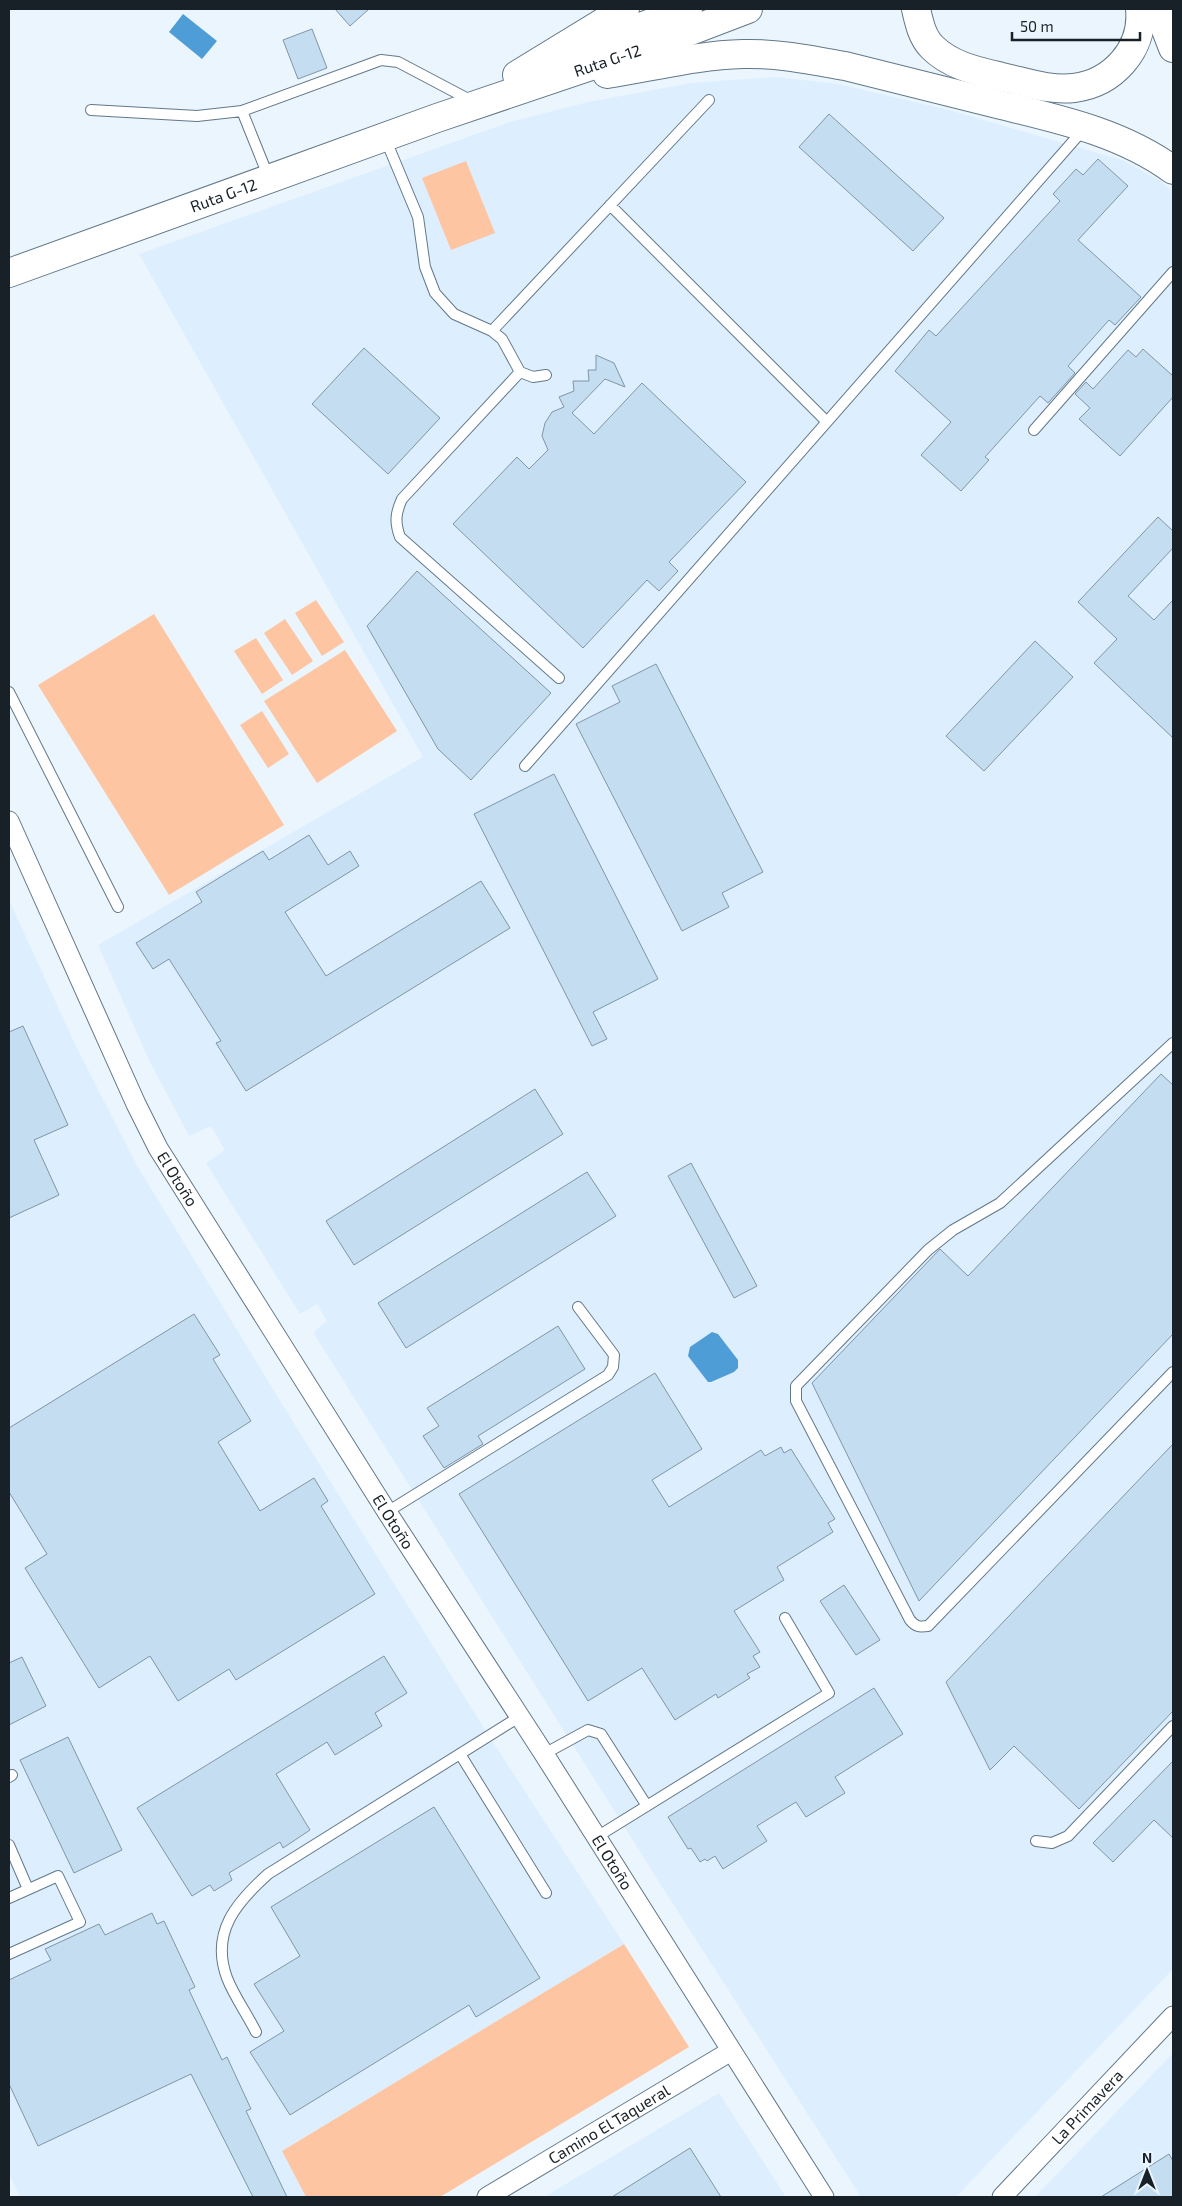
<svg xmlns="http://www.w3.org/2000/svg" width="1182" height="2206" font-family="'Exo 2',sans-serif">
  <rect width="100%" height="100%" fill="#ebf5fd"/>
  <path fill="#ddeffe" d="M776,77L838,84L949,110L1122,160L1161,181L1173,192V1969L956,2197H861L666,1893L314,1334L316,1330L327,1321L317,1304L300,1314L206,1163L225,1150L211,1126L189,1136L149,1060L98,945L423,757L139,254L510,122L588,102L691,83Z
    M9,900L74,1042L136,1164L282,1404L489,1736L624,1944L282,2151L306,2197H20L9,2174Z
    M1173,2053V2197H1035Z
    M719,2093L786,2197H544Z"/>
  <path fill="#fec5a3" d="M466,161L495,233L451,250L422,178Z
    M316,600L344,642L322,656L295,613Z
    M154,614L284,825L169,895L38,685Z
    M285,619L313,661L292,675L264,633Z
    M256,638L283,680L262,694L234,651Z
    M345,650L397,731L317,783L264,701Z
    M262,711L289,754L268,768L240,725Z
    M624,1944L689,2047L440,2197H306L282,2151Z"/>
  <path fill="#4e9dd7" d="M183,14L217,41L202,59L169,32Z
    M712,1332L718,1334L738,1360V1368L734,1372L711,1382H708L688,1356L690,1347Z"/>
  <path fill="#c5ddf1" stroke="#7f95a8" d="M335,9H369L350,26Z
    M312,29L327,68L298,79L283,40Z
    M829,114L944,218L913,251L799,147Z
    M1098,159L1128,186L1078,240L1141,297L1115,325L1109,320L1068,366L1075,373L1048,403L1040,396L985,457L989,460L961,491L921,455L951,422L895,371L929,330L936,336L1060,201L1053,194L1076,169L1083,175Z
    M364,348L440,418L388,474L312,404Z
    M1143,349L1173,376V397L1120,456L1079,419L1090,408L1075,394L1086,382L1093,389L1128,350L1136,357Z
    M596,355L614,363L625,387L605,379L572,413L594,434L642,383L746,482L669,562L678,571L659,591L647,580L583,648L453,524L517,457L529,469L548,450L542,436L545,423L552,412L564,407L559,397L574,391L573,381H589L588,370H596Z
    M1158,517L1173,531V548L1128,596L1154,620L1173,600V738L1094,663L1117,639L1078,602Z
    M417,571L551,693L471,780L438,749L367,626Z
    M1035,641L1073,677L984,771L946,736Z
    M656,664L763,872L722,893L729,907L682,931L576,724L620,702L612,686Z
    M554,774L658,979L593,1012L607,1039L592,1046L474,814Z
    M309,835L328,865L350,851L359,866L285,912L326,976L481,881L510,928L246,1091L216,1043L221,1041L169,959L153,969L136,943L202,902L196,892L263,851L269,860Z
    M23,1026L68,1125L34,1140L59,1195L9,1218V1032Z
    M1161,1074L1173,1085V1334L919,1601L812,1383L940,1249L968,1276Z
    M535,1089L563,1134L354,1265L326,1221Z
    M691,1163L757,1286L734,1298L668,1176Z
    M587,1172L616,1216L406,1348L378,1303Z
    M194,1314L220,1355L213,1359L251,1421L218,1442L260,1511L314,1478L328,1501L321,1506L375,1594L236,1680L229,1669L178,1701L150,1656L99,1688L25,1568L47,1554L9,1492V1428Z
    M558,1326L585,1369L478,1436L483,1444L444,1468L423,1436L439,1426L427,1408Z
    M655,1373L702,1449L652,1480L669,1507L761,1450L765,1456L781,1447L784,1453L791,1449L835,1519L828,1523L833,1532L777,1567L784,1580L734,1611L760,1652L753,1656L760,1667L747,1674L750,1678L718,1698L716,1694L675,1720L642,1668L588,1701L459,1494Z
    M1173,1444V1711L1079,1809L1014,1746L990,1770L946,1682Z
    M844,1585L880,1640L856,1655L820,1601Z
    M384,1656L407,1693L375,1713L382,1726L335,1755L327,1742L276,1774L310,1830L283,1848L280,1842L229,1873L232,1880L214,1891L210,1885L192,1896L137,1808Z
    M22,1657L46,1706L9,1725V1663Z
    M874,1688L903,1734L835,1777L845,1793L806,1817L796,1802L757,1826L767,1841L723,1869L715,1856L707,1861L705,1859L700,1862L691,1848L688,1849L668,1817Z
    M68,1737L122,1850L74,1873L20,1760Z
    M1173,1761V1838L1154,1820L1113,1862L1093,1843Z
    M434,1807L540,1978L476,2017L469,2005L290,2115L250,2052L284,2031L254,1984L300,1956L271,1907Z
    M152,1913L157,1924L164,1921L195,1987L189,1990L222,2060L227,2057L251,2109L246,2111L287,2197H253L191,2074L38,2146L9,2084V1980L51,1960L45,1949L99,1924L105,1935Z
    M690,2148L721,2197H612Z
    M1169,2154L1173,2161V2197H1101Z"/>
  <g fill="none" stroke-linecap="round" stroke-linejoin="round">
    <g stroke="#627889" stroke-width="12">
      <path id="service" d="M91,110L197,116L242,111L381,60L398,62L470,100
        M242,111L269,178
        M385,138L418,217L425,267L435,293L454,314L492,331L502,339L520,372L533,377L546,375
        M610,205L826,421
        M492,331L709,100
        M520,372L402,499C395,514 395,523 400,537L559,678
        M1034,430L1173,272
        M9,692L118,907
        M525,766L1083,130
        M1173,1043L1000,1203L953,1230L928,1250L796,1386V1401L910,1620C916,1627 919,1627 928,1626L1173,1372
        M387,1512L608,1375L613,1367L614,1355L578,1307
        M460,1754L546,1893
        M544,1754L588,1730L601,1734L647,1806
        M9,1777L12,1775
        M595,1838L829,1693L785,1618
        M1036,1841L1052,1843L1068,1836L1173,1726
        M9,1845L28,1889
        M9,1898L58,1876L80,1922L9,1954
        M256,2032C247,2014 234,1996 227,1978C210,1932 237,1902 268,1874L519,1717"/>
    </g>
    <g stroke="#627889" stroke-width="21">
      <g id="minor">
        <path id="s1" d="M9,821L136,1104L158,1148L387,1512L544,1754L824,2197"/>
        <path id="s2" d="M487,2197L731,2051"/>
        <path id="s3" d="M1002,2197L1173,2016"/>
      </g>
    </g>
    <g stroke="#627889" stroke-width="30">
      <g id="primary">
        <path d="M916,9C919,22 922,37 932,47C951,66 977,71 1002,77C1025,82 1050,91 1074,88C1113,83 1144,49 1140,9"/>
        <path d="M1158,9L1173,48"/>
        <path d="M559,58L688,9"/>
        <path d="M607,74C652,67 698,55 743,54C777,53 811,60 845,66C896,79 946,91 997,104C1058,119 1121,132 1173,170"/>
        <path d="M517,75L625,9"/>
        <path id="s4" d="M9,273L437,118L659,43L748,9"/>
      </g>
    </g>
    <use href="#service" stroke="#fff" stroke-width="10"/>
    <use href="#minor" stroke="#fff" stroke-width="19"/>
    <use href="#primary" stroke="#fff" stroke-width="28"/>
  </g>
  <g text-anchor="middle" stroke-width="4.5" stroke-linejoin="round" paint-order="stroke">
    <g font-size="16" fill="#182128" stroke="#ebf5fd">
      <text dy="6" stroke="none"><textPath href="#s4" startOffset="635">Ruta G-12</textPath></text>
      <text dy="6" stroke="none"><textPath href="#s4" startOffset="228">Ruta G-12</textPath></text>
      <text dy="6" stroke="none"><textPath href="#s1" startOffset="396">El Otoño</textPath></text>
      <text dy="6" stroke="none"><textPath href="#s1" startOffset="801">El Otoño</textPath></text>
      <text dy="6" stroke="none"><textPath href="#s1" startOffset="1206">El Otoño</textPath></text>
      <text dy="6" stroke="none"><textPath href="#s3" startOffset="124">La Primavera</textPath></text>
      <text dy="6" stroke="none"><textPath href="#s2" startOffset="142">Camino El Taqueral</textPath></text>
    </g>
  </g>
  <rect width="1182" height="2206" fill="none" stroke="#182128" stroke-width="20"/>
  <g transform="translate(1147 2171)" stroke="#ebf5fd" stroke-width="4" paint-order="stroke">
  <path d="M0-4L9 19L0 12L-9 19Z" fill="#182128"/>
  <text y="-8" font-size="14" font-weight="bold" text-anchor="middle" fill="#182128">N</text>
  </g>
  <path d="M1012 32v8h128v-8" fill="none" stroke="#182128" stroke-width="2.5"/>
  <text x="1020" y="32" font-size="15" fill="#182128" stroke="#ebf5fd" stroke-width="4" paint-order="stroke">50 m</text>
</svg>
